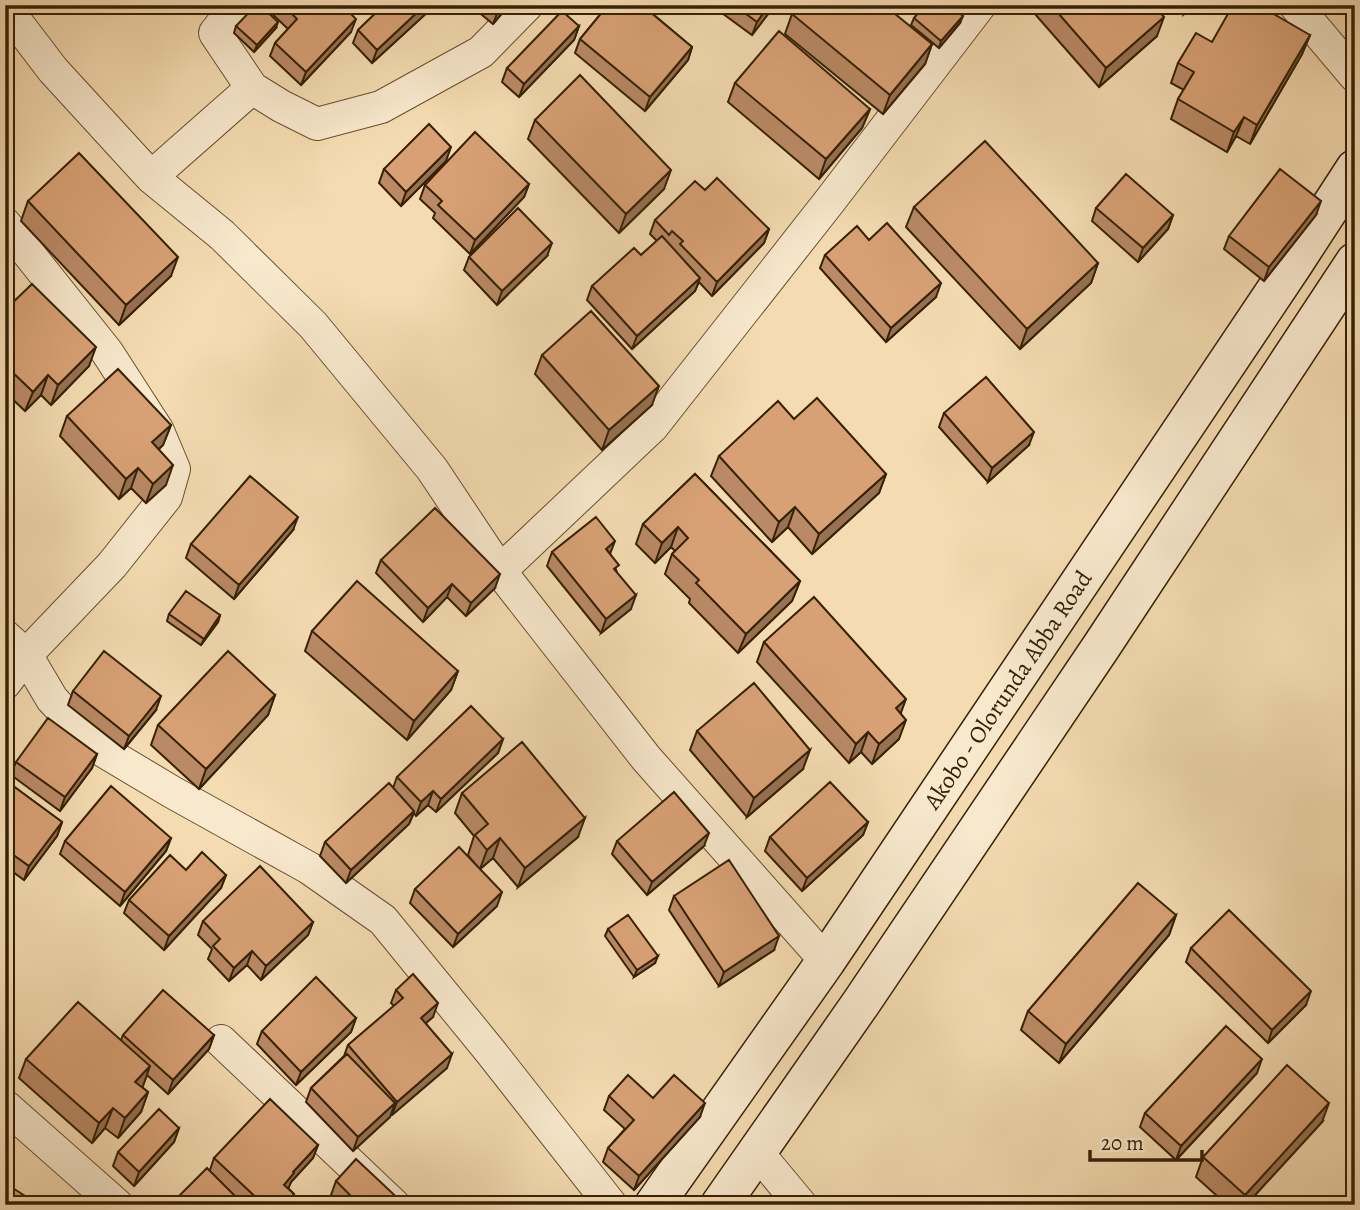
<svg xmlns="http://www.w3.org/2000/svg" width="1360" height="1210" font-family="Alegreya,serif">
  <rect width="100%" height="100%" fill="#f4dbb1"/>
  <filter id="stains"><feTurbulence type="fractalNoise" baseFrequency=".00286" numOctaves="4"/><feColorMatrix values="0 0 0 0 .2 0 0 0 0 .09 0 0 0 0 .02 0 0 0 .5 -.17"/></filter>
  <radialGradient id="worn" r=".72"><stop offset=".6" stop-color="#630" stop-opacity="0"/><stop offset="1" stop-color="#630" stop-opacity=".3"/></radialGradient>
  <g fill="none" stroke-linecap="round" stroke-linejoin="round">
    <g stroke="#665030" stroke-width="34">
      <path id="minor" d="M237,5L215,33L252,88L281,106L317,124L381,107L481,52L527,5
        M1295,5L1355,76
        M5,7L53,70L151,177L222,235L313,325L432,469L500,571L646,758L826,961
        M151,177L252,88
        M5,224L107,352L158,431L174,469L166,497L112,565L26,655L5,683
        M500,571L652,427L829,202L980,5
        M5,636L26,655L52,699L95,746L172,792L309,868L383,920L490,1051L611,1205
        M221,1041L394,1205
        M5,1106L117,1205
        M757,1152L801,1205"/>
    </g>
    <g stroke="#362105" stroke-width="41">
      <g id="secondary">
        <path id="s1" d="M654,1205L826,961L1292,266L1355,169"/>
        <path d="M720,1205L861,1003L1101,647L1355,262"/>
      </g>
    </g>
    <use href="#minor" stroke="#f8e8cc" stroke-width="32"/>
    <use href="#secondary" stroke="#f8e8cc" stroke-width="38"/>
  </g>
  <path fill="#b98a65" stroke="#362105" stroke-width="2" d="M265,5H342L351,32L301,85L270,56L275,43L288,29L265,7Z
    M384,5H432L431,9L372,63L353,43L358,30Z
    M470,5H509L493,24Z
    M608,5H648L647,9L692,47L688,60L645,111L575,53L580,39Z
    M711,5H775L752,35Z
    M1027,5H1154L1157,36L1099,87Z
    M1176,5H1194L1184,14Z
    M792,14L932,44L925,64L883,114L785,34Z
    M914,18L960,23L939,48L911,25Z
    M236,26L276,28L254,52L234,33Z
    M579,26L574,40L519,97L502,82L507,68Z
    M1310,35L1302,54L1250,144L1236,136L1227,152L1171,119L1178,99L1184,90L1171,83L1178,63L1212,42Z
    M735,83L870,109L862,128L819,179L728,102Z
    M535,120L664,189L619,233L528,139Z
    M446,161L401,206L379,183L384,169Z
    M529,184L524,197L470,254L433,218L435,213L420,199L425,185Z
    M705,190L769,229L764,243L712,296L699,282L695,291L632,349L587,300L592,286L641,255L657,241L650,234L655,220Z
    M28,201L171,276L119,325L21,221Z
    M914,207L1098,263L1091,283L1020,349L906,227Z
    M1096,208L1173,215L1168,229L1138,262L1092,221Z
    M1316,215L1264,281L1224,249L1229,236Z
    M869,240L936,297L886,342L820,268L825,255Z
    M547,256L497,305L464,270L469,257Z
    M5,310L89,366L51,405L41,395L25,411L5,392Z
    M542,355L652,405L602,450L535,374Z
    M944,413L1029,445L988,482L939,427Z
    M67,416L171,425L163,445L159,449L166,485L146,503L131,488L119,499L60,436Z
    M794,419L886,474L879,493L812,554L788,527L772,542L711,476L719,456Z
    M695,474L800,581L792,601L738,653L689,603L690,599L665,574L672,554L675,551L671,547L655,563L636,544L643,524Z
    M293,530L234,599L186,558L191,544Z
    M552,552L610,554L631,609L601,633L547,566Z
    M381,560L495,588L466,616L447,597L423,622L376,573Z
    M169,614L220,615L218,622L201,645L167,621Z
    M312,631L458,671L451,690L407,740L305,651Z
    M764,642L901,714L899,739L872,764L861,752L849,763L757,662Z
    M73,691L156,710L124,749L68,705Z
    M275,695L268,715L199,789L151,745L158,725Z
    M697,731L803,769L747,817L690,750Z
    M503,739L498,753L436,812L428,805L416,816L414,813L409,824L346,883L320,856L325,842L393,788L397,777Z
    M97,754L92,768L60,811L11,775L16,762Z
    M5,780L62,822L57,836L24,880L5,866Z
    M462,793L578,837L518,887L493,858L480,869L497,906L453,947L410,903L415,889L476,865L468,855L474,836L455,813Z
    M868,822L863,835L802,891L765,851L770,837Z
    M171,838L166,851L120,906L60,854L65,841Z
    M617,841L704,846L647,895L612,854Z
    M186,870L226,875L221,888L164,950L124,913L129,900Z
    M674,896L774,950L719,986L669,910Z
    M1176,915L1169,935L1059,1063L1021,1030L1028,1011Z
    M203,921L313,922L308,935L261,980L247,965L229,981L208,959L212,949L198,935Z
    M608,929L655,963L634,977L605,936Z
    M1191,948L1306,1005L1268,1043L1186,962Z
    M396,990L433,1017L426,1023L447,1068L392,1115L391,1114L390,1117L353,1151L306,1102L311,1088L344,1056L348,1045L394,1006L391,1003Z
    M356,1018L351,1032L296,1085L257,1044L262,1031Z
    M123,1035H214L209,1049L168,1094L147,1075L142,1087L148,1092L141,1112L118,1138L105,1128L92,1143L19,1078L26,1059L121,1040Z
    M1257,1073L1176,1160L1140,1127L1145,1113Z
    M609,1096L653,1098L700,1117L634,1190L603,1162L608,1148L625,1129L604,1110Z
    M1322,1122L1246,1205H1227L1196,1177L1203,1157Z
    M179,1128L174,1142L134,1186L113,1166L118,1152Z
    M318,1145L313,1158L291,1182L288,1188L294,1194L290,1205H172L173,1202L210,1170L214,1158Z
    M336,1181L405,1205H341L331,1195Z"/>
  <path fill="#967152" stroke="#362105" stroke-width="2" d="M425,5H432L431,9L372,63L377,50Z
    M503,5H509L493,24L498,11Z
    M769,5H775L752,35L757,22Z
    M1187,5H1194L1184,14Z
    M963,16L960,23L939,48L941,41Z
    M1164,17L1157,36L1099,87L1106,68Z
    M356,19L351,32L301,85L306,72Z
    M278,22L276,28L254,52L257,45Z
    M579,26L574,40L519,97L524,84Z
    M1310,35L1302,54L1250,144L1257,125Z
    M932,44L925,64L883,114L890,95Z
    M692,47L688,60L645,111L650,97Z
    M870,109L862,128L819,179L826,159Z
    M1244,117L1236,136L1227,152L1234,132Z
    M451,147L446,161L401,206L406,192Z
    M671,170L664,189L619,233L626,214Z
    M529,184L524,197L470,254L475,240Z
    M1321,201L1316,215L1264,281L1269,267Z
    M1173,215L1168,229L1138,262L1143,248Z
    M769,229L764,243L712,296L717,282Z
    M552,243L547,256L497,305L502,291Z
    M13,255L8,269L5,270V260Z
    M178,257L171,276L119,325L126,305Z
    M1098,263L1091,283L1020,349L1027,329Z
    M700,278L695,291L632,349L637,336Z
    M941,283L936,297L886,342L891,328Z
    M96,347L89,366L51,405L58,385Z
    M48,375L41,395L25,411L33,392Z
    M659,386L652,405L602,450L609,430Z
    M171,425L163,445L145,462L152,442Z
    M1034,432L1029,445L988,482L992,468Z
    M173,465L166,485L146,503L153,484Z
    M138,468L131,488L119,499L126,479Z
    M886,474L879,493L812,554L819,534Z
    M795,507L788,527L772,542L779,522Z
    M298,517L293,530L234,599L239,585Z
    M678,527L671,547L655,563L662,543Z
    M615,541L610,554L606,549Z
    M500,574L495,588L466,616L471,603Z
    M800,581L792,601L738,653L746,634Z
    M452,584L447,597L423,622L428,608Z
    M636,595L631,609L601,633L606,619Z
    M220,615L218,622L201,645L204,639Z
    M458,671L451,690L407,740L414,721Z
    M275,695L268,715L199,789L206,769Z
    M161,696L156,710L124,749L129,736Z
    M906,699L899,718L896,708Z
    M906,720L899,739L872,764L879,744Z
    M868,732L861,752L849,763L856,744Z
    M503,739L498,753L436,812L441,799Z
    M810,750L803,769L747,817L754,798Z
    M97,754L92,768L60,811L65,797Z
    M433,791L428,805L416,816L421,802Z
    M414,811L409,824L346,883L351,870Z
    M585,818L578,837L518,887L525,868Z
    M62,822L57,836L24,880L29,866Z
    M868,822L863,835L802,891L807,878Z
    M709,833L704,846L647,895L652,882Z
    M171,838L166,851L120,906L125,892Z
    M500,838L493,858L480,869L487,850Z
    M226,875L221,888L164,950L169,936Z
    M502,892L497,906L453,947L458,934Z
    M1176,915L1169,935L1059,1063L1066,1044Z
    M313,922L308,935L261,980L266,966Z
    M779,936L774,950L719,986L724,972Z
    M252,951L247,965L229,981L234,968Z
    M658,956L655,963L634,977L637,970Z
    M1311,991L1306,1005L1268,1043L1272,1030Z
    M438,1003L433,1017L416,1031L421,1018Z
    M356,1018L351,1032L296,1085L301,1072Z
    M214,1035L209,1049L168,1094L173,1080Z
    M452,1054L447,1068L392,1115L397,1102Z
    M1262,1059L1257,1073L1176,1160L1181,1146Z
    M150,1066L143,1086L128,1102L135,1082Z
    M148,1092L141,1112L118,1138L125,1118Z
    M395,1103L390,1117L353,1151L358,1137Z
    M705,1103L700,1117L634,1190L639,1176Z
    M1329,1103L1322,1122L1246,1205H1241L1245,1195Z
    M113,1108L105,1128L92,1143L99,1123Z
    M179,1128L174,1142L134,1186L139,1172Z
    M318,1145L313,1158L291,1182L289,1187L279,1198L284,1185L293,1172Z
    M294,1194L290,1205H283Z"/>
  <path fill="#d7a175" stroke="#362105" stroke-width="2" d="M256,5H260L278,22L257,45L236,26Z
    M283,5H342L356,19L306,72L275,43L297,19Z
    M384,5H425L377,50L358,30Z
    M491,5H503L498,11Z
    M608,5H646L644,7L692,47L650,97L580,39Z
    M734,5H769L757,22Z
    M800,5H884L932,44L890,95L792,14Z
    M925,5H949L963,16L941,41L914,18Z
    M1051,5H1154L1164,17L1106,68Z
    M1233,5H1258L1310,35L1257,125L1244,117L1234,132L1178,99L1194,72L1178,63L1196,33L1212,42Z
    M562,11L579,26L524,84L507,68Z
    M779,31L870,109L826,159L735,83Z
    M580,75L671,170L626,214L535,120Z
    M429,124L451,147L406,192L384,169Z
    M475,132L529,184L475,240L438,205L442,201L425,185Z
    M985,141L1098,263L1027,329L914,207Z
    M79,153L178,257L126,305L28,201Z
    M1280,169L1321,201L1269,267L1229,236Z
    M1126,174L1173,215L1143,248L1096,208Z
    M717,178L769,229L717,282L680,244L683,241L672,231L669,235L655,220L695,181L705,190Z
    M518,208L552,243L502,291L469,257Z
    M887,223L941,283L891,328L825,255L857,226L869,240Z
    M662,236L700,278L637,336L592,286L634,248L641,255Z
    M5,245L13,255L5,260Z
    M32,284L96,347L58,385L48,375L33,392L5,365V310Z
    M591,311L659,386L609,430L542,355Z
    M118,369L171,425L152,442L173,465L153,484L138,468L126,479L67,416Z
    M986,377L1034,432L992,468L944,413Z
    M817,398L886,474L819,534L795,507L779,522L719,456L778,401L794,419Z
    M695,474L800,581L746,634L696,583L699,580L672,554L688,538L678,527L662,543L643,524Z
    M250,476L298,517L239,585L191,544Z
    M435,508L500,574L471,603L452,584L428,608L381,560Z
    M596,517L615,541L606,549L619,565L614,569L636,595L606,619L552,552Z
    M357,581L458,671L414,721L312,631Z
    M186,591L220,615L204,639L169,614Z
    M814,597L906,699L896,708L906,720L879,744L868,732L856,744L764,642Z
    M104,651L161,696L129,736L73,691Z
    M228,651L275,695L206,769L158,725Z
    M754,683L810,750L754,798L697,731Z
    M471,706L503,739L441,799L433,791L421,802L397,777Z
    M48,718L97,754L65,797L16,762Z
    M522,742L585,818L525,868L500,838L487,850L475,835L488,824L462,793Z
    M5,780L62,822L29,866L5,849Z
    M830,782L868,822L807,878L770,837Z
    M389,783L414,811L351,870L325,842Z
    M111,786L171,838L125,892L65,841Z
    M674,792L709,833L652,882L617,841Z
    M459,847L502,892L458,934L415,889Z
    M202,852L226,875L169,936L129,900L170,855L186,870Z
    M729,860L779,936L724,972L674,896Z
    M260,866L313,922L266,966L252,951L234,968L213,946L220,939L203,921Z
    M1138,883L1176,915L1066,1044L1028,1011Z
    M1229,910L1311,991L1272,1030L1191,948Z
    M628,915L658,956L637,970L608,929Z
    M413,974L438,1003L421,1018L452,1054L397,1102L348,1045L403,998L396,990Z
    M316,977L356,1018L301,1072L262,1031Z
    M163,990L214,1035L173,1080L123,1035Z
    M78,1002L150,1066L135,1082L148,1092L125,1118L113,1108L99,1123L26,1059Z
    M1226,1026L1262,1059L1181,1146L1145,1113Z
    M347,1054L395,1103L358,1137L311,1088Z
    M1287,1065L1329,1103L1245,1195L1203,1157Z
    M628,1075L653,1098L674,1075L705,1103L639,1176L608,1148L634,1120L609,1096Z
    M270,1099L318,1145L293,1172L294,1173L284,1185L294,1194L283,1205H264L214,1158Z
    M159,1109L179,1128L139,1172L118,1152Z
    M356,1159L405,1205H341L350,1195L336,1181Z
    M207,1168L244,1205H176L173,1202Z
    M5,1183L39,1205H5Z"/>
  <g text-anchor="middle" stroke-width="7" stroke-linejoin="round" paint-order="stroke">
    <g font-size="24" fill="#362105" stroke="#f8e8cc">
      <text dy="8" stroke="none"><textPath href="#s1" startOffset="625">Akobo - Olorunda Abba Road</textPath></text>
    </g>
  </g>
  <rect width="1360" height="1210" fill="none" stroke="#f4dbb1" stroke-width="28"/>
  <rect x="7" y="7" width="1346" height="1196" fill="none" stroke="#362105" stroke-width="3.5"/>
  <rect x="14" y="14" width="1332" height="1182" fill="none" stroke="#362105" stroke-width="2"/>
  <path d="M1090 1150v10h112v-10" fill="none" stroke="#362105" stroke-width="3.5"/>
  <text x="1101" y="1150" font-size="21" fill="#362105" stroke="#f8e8cc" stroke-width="5" paint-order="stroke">20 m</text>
  <rect width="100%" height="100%" filter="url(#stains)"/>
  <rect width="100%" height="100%" fill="url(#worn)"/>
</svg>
